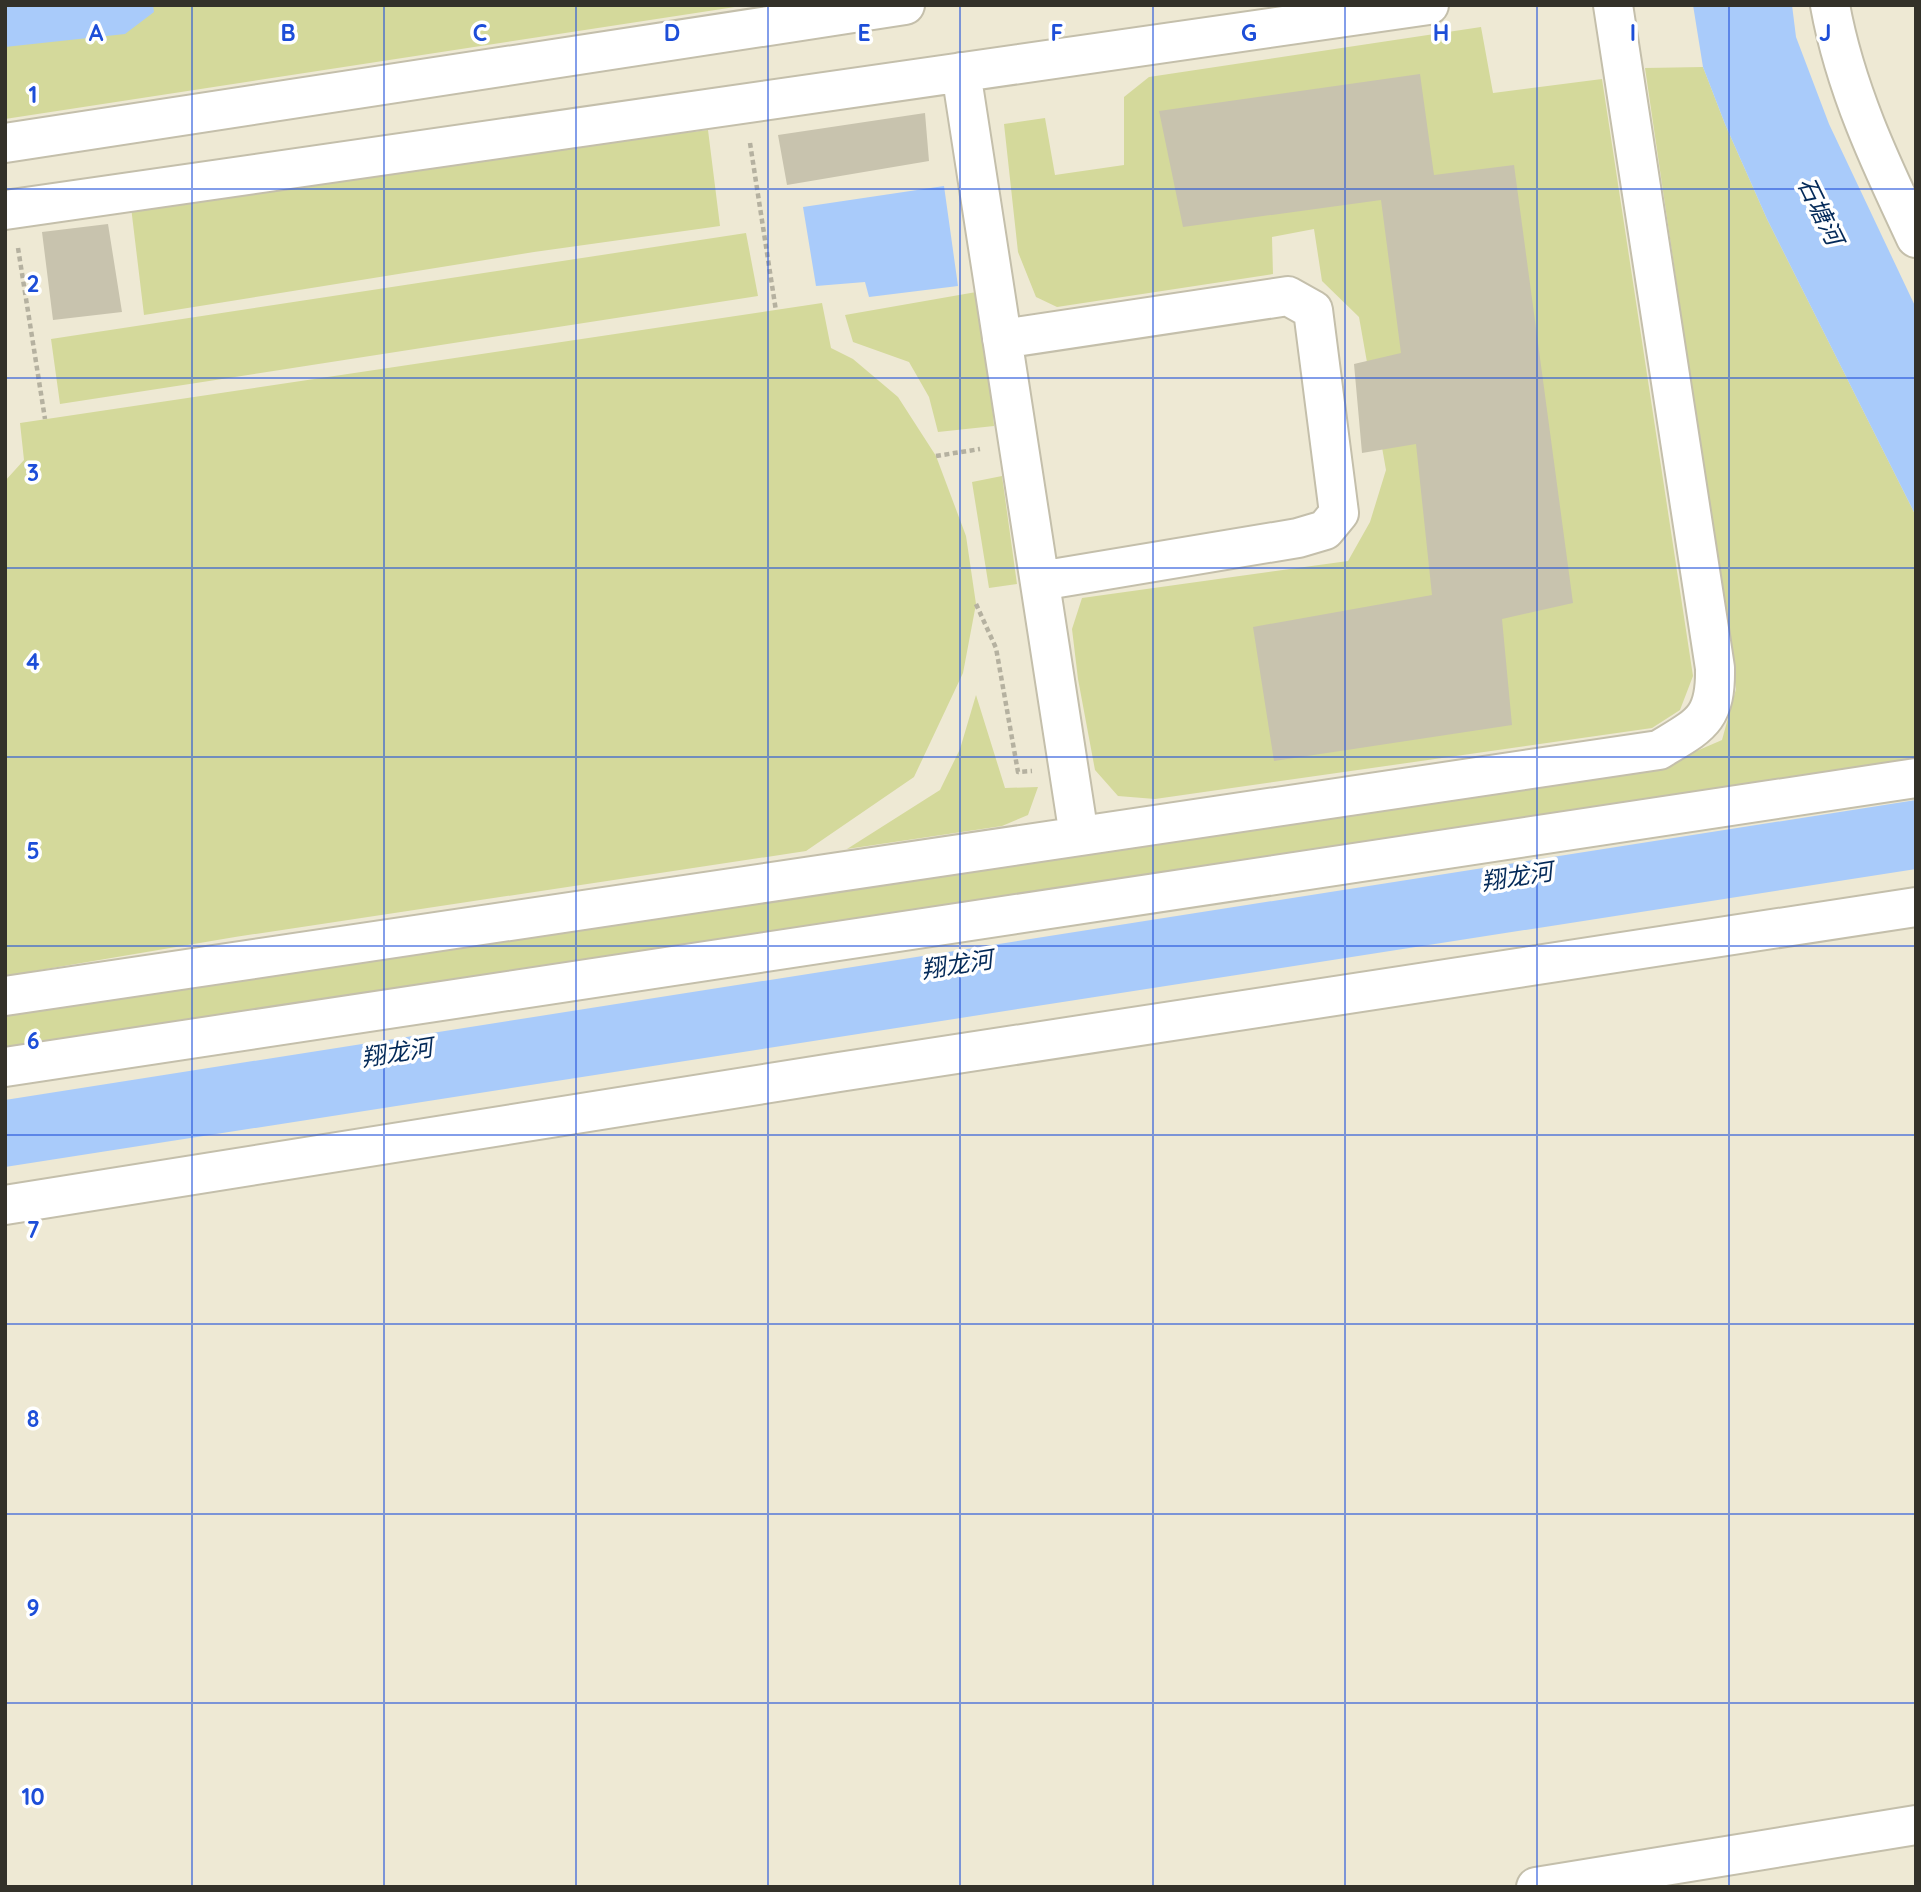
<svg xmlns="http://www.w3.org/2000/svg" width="1921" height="1892" font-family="Quicksand,'Noto Sans SC',sans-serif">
  <rect width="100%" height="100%" fill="#eee9d4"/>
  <path fill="#d4d99b" d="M5,5H748L5,119Z
    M1481,27L1493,93L1602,79L1693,676L1680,710L1652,728L1155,799L1118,796L1095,770L1078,679L1072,629L1082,598L1348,561L1370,522L1386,470L1359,317L1322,281L1314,229L1272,237L1273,274L1057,307L1036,297L1018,252L1004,124L1045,118L1055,175L1124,165V97L1149,77Z
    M1703,67L1725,124L1767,219L1916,516V763L5,1047V1014L1662,766L1722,740L1736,689L1645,68Z
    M708,130L720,226L534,252L144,315L131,207L522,152Z
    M746,233L758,296L60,404L51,339Z
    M982,291L994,426L938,432L929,397L909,362L853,342L845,315Z
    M822,303L831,348L853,359L898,397L936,456L966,536L976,604L963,673L914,777L806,851L235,937L5,976V481L24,460L20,423Z
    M1002,476L1017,584L989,588L972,482Z
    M976,695L1005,788L1038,787L1028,815L1002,826L847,849L940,790L960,749Z"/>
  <path fill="#a9cbfa" d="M5,5H153L154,12L125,34L5,47Z
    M1693,5H1792L1796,37L1829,124L1916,308V516L1767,219L1725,124L1703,67Z
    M944,186L958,286L869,297L865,282L816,286L803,207Z
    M1916,800V869L5,1167V1100Z"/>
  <path fill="#c8c3ae" d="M1420,74L1434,175L1514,165L1573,603L1502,619L1512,725L1274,761L1253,627L1432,595L1416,444L1362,453L1354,364L1401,353L1381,200L1183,227L1159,111Z
    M925,113L929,161L787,185L778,135Z
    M108,224L122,312L53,320L42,232Z"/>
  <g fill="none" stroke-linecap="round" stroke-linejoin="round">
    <g stroke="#c4bfab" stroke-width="42">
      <path id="minor" d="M1830,5C1845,88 1880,162 1916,238
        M961,72L1079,836
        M5,143L905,5
        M5,210L1429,5
        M1002,339L1288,296L1313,310L1339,513L1325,530L1298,538L1040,581
        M5,996L1659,750C1700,725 1716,720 1715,668L1613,5
        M5,1067L1916,778
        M5,1205L839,1072L1916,907
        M1536,1887L1916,1825"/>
    </g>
    <path stroke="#b5b1a0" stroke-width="4.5" stroke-dasharray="5 3.5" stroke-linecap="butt" d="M750,143L776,311
      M18,248L45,419
      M936,456L980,449
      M976,604L996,648L1018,772L1032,771"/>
    <use href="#minor" stroke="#fff" stroke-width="38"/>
  </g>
  <path fill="none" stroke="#1d4ed8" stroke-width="2" stroke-opacity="0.55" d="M192,5V1887M384,5V1887M576,5V1887M768,5V1887M960,5V1887M1153,5V1887M1345,5V1887M1537,5V1887M1729,5V1887M5,189H1916M5,378H1916M5,568H1916M5,757H1916M5,946H1916M5,1135H1916M5,1324H1916M5,1514H1916M5,1703H1916"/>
  <g text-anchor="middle" stroke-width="7" stroke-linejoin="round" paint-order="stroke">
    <g font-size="24" font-style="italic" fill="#042a59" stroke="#fff">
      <text transform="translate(1820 211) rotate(64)" y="8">石塘河</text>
      <text transform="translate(1517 877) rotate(-9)" y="8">翔龙河</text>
      <text transform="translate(957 965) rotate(-9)" y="8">翔龙河</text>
      <text transform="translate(397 1053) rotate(-9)" y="8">翔龙河</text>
    </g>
  </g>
  <g font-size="23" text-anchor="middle" font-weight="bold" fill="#1d4ed8" stroke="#fff" stroke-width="7" stroke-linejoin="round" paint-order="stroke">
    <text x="96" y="41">A</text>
    <text x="288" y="41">B</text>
    <text x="480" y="41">C</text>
    <text x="672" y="41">D</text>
    <text x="864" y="41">E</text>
    <text x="1057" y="41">F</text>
    <text x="1249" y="41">G</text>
    <text x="1441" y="41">H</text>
    <text x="1633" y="41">I</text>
    <text x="1825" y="41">J</text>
    <text x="33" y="103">1</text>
    <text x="33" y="292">2</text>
    <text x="33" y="481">3</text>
    <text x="33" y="670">4</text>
    <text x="33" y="859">5</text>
    <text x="33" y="1049">6</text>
    <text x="33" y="1238">7</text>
    <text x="33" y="1427">8</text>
    <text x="33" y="1616">9</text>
    <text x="33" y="1805">10</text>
  </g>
  <rect width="1921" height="1892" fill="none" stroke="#333129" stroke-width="14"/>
</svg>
